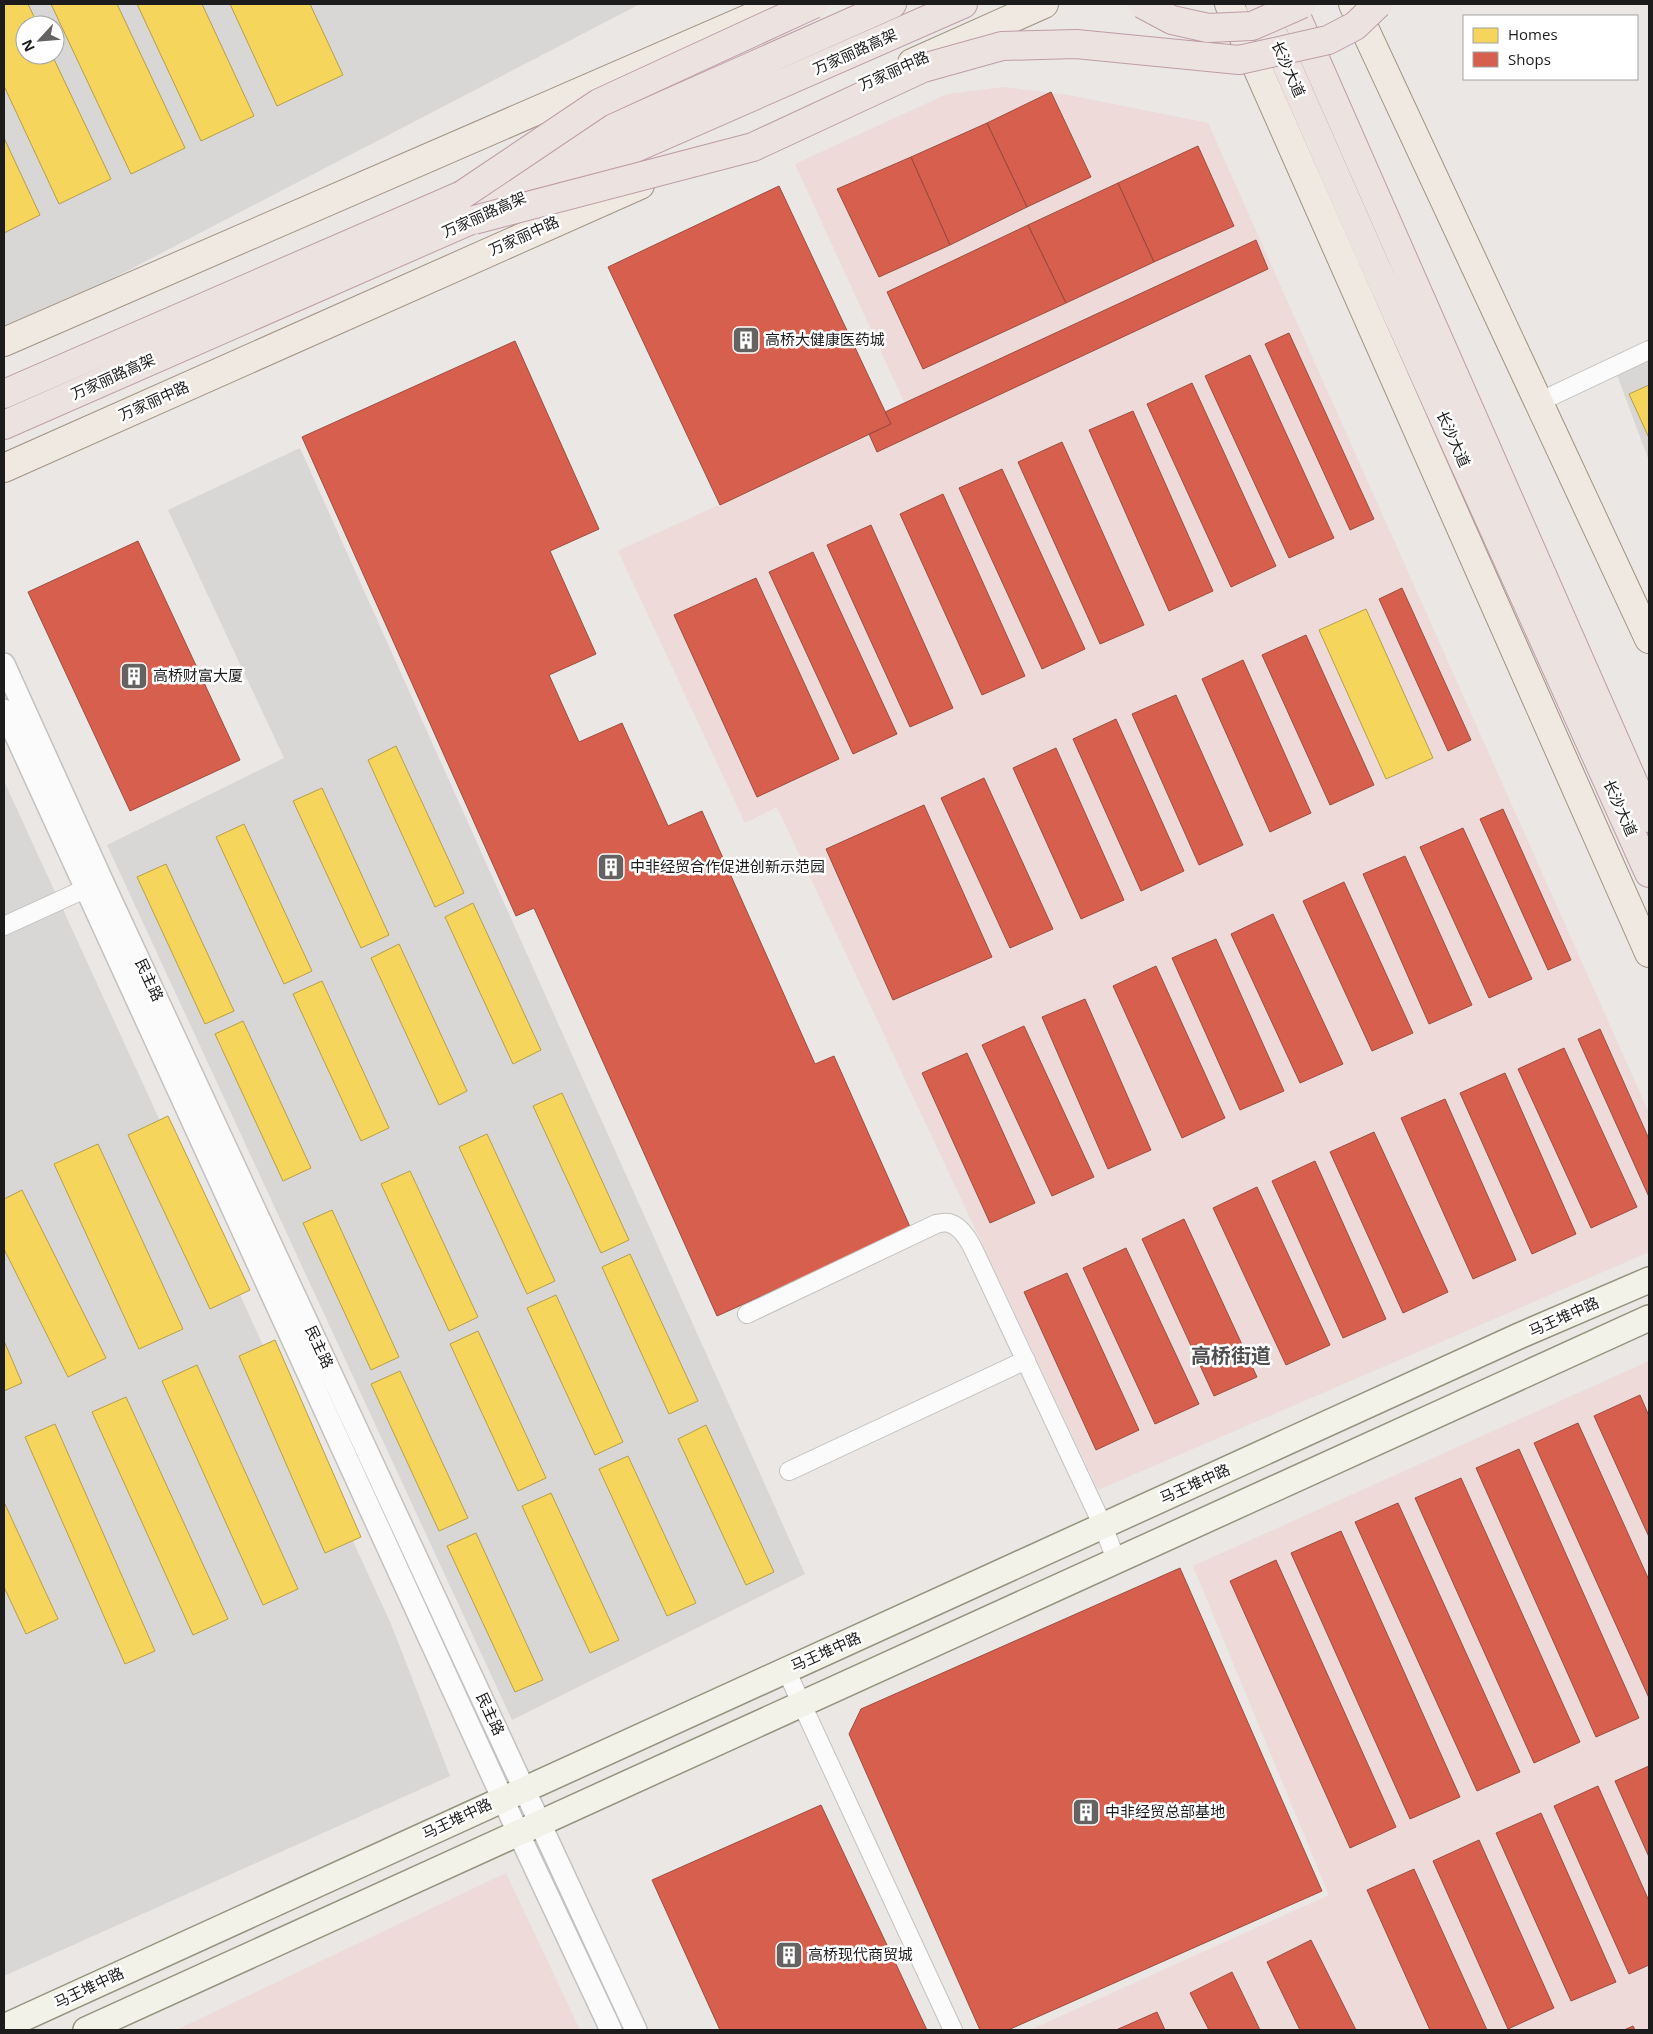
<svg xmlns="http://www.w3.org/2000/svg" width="1653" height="2034" font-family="'Open Sans','Noto Sans SC',sans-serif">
  <rect width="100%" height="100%" fill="#eae7e4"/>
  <path fill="#d9d7d6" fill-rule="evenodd" d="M4,4H640L4,335ZM25,25H55V55H25Z
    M1649,352V461L1614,367Z
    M300,448L805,1574L512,1720L107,845L284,758L168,510Z
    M4,781L391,1624L450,1776L4,1976Z"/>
  <path fill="#eddad9" d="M1004,87L1068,95L1208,123L1649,1113V1252L1098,1490L777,807L745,823L618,551L911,417L795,164L947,94Z
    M1649,1361V2030H1030L1329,1895L1193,1566Z
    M506,1873L580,2030H176Z"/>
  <path fill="#f6d55c" stroke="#b59e49" d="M4,4H28L38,25H25V55H52L111,179L59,204L4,86Z
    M51,4H117L185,148L131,174Z
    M137,4H202L254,116L201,141Z
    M230,4H310L343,75L277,106Z
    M4,138L40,215L4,233Z
    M1649,385V438L1629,394Z
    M1366,609L1433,758L1386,779L1319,630Z
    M396,746L464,893L435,907L368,760Z
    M322,788L389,935L361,948L293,801Z
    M244,824L312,971L284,984L216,837Z
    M166,864L234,1011L205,1024L137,877Z
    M473,903L541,1050L513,1064L445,917Z
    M399,944L467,1091L439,1105L371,958Z
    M322,981L389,1128L361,1141L293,994Z
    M243,1021L311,1168L283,1181L215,1034Z
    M562,1093L629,1240L601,1253L533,1106Z
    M168,1116L250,1290L210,1309L128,1135Z
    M487,1134L555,1281L527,1294L459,1147Z
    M98,1144L183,1329L139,1349L54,1164Z
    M410,1171L478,1317L449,1331L381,1184Z
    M22,1190L106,1358L68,1377L4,1249V1199Z
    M332,1210L399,1357L371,1370L303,1223Z
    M630,1254L698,1401L669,1414L602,1267Z
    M556,1295L623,1442L595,1455L527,1308Z
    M478,1331L546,1478L518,1491L450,1344Z
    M275,1340L361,1537L325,1553L239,1356Z
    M4,1341L22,1383L4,1391Z
    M197,1365L298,1589L263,1605L162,1381Z
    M400,1371L468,1518L439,1531L371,1384Z
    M126,1397L228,1619L193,1635L92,1412Z
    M55,1424L155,1651L125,1664L25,1437Z
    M706,1425L774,1572L746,1585L678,1439Z
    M628,1456L696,1603L667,1616L599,1469Z
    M551,1493L619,1640L590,1653L522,1506Z
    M4,1502L58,1619L26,1634L4,1587Z
    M476,1533L543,1680L515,1692L447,1546Z"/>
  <path fill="#d6604d" stroke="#9e4c3e" d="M1051,92L1091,177L1027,207L987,123Z
    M987,123L1027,207L950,245L911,157Z
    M1198,146L1234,226L1154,262L1118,183Z
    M911,157L950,245L879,277L837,189Z
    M1118,183L1154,262L1066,303L1028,225Z
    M779,186L891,424L720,505L608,267Z
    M1028,225L1066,303L923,369L887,292Z
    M1256,240L1268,269L877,452L869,434L891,424L885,412Z
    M1289,333L1374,519L1350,530L1265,344Z
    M515,341L599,529L550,551L596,654L549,675L579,742L622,723L668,826L702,811L815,1064L834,1056L911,1229L717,1316L534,908L516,916L302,437Z
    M1250,355L1334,538L1289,558L1205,376Z
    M1192,383L1276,566L1231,587L1147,404Z
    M1133,411L1213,591L1169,611L1089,430Z
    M1062,442L1144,625L1100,644L1018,462Z
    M1002,469L1085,649L1042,669L959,488Z
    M943,494L1025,676L982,695L900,514Z
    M871,525L953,708L910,727L827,545Z
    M138,541L240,760L130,811L28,592Z
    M813,552L897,734L853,754L769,572Z
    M756,578L839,759L757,797L674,615Z
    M1402,588L1471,740L1448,751L1379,599Z
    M1306,635L1374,785L1330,805L1262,655Z
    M1243,660L1311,813L1270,832L1202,679Z
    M1176,695L1243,845L1199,865L1132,714Z
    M1116,719L1184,871L1141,891L1073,739Z
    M1056,748L1124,900L1081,919L1013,768Z
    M984,778L1053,929L1010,948L941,798Z
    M924,805L992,957L893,1000L826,849Z
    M1503,809L1571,960L1548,970L1480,819Z
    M1463,828L1532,979L1489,998L1420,847Z
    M1405,856L1472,1005L1429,1024L1363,874Z
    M1344,882L1413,1033L1372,1051L1303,901Z
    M1273,914L1343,1064L1300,1083L1231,934Z
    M1216,939L1284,1091L1240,1110L1172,958Z
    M1156,966L1225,1118L1182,1138L1113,986Z
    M1085,999L1151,1150L1108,1169L1042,1017Z
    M1024,1026L1094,1177L1052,1196L982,1045Z
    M1600,1029L1649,1139V1197L1578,1039Z
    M1564,1048L1637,1207L1591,1228L1518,1069Z
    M967,1053L1035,1203L990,1223L922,1073Z
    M1505,1073L1576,1234L1532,1254L1460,1093Z
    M1445,1099L1516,1260L1473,1279L1401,1118Z
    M1374,1132L1448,1292L1403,1313L1330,1152Z
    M1315,1161L1386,1319L1343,1338L1272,1181Z
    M1257,1187L1330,1345L1286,1365L1213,1208Z
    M1184,1219L1257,1377L1214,1396L1142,1239Z
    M1126,1248L1199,1404L1155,1424L1083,1268Z
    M1067,1273L1139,1430L1096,1450L1024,1292Z
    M1640,1395L1649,1416V1537L1594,1416Z
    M1578,1423L1649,1580V1698L1534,1443Z
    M1519,1449L1639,1718L1596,1737L1476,1468Z
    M1461,1478L1580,1742L1534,1763L1415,1498Z
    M1398,1503L1520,1772L1477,1791L1355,1522Z
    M1341,1531L1460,1797L1410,1819L1291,1553Z
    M1276,1560L1396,1827L1350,1848L1230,1581Z
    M1180,1568L1322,1891L1008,2030H980L849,1734L861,1709Z
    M1649,1766V1857L1615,1781Z
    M1598,1786L1649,1901V1965L1629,1974L1554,1806Z
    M821,1805L927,2030H720L652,1880Z
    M1541,1813L1616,1982L1571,2001L1496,1833Z
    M1479,1840L1554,2008L1508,2029L1433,1861Z
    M1414,1869L1487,2030H1430L1367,1890Z
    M1311,1940L1356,2030H1300L1267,1962Z
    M1232,1972L1260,2030H1209L1190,1993Z
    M1157,2012L1165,2030H1116Z
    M1633,2026L1635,2030H1624Z"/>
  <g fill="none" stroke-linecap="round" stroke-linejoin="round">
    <g stroke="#c3c2c0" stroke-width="20">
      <path id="minor" d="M1539,402L1649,350
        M4,926L85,889
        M747,1314L936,1224C940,1223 945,1222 949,1223C964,1227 973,1248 979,1261L1103,1526L1115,1557
        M789,1471L1026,1360
        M786,1670L953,2030"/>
    </g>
    <g stroke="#c3c2c0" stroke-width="24">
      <path id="tertiary" d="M4,664L106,889L636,2030
        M4,710L517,1830L611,2030"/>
    </g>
    <g stroke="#93937d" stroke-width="28">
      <path id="secondary" d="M4,2027L1519,1336L1649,1280
        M86,2030C606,1789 1127,1552 1649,1318"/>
    </g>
    <g stroke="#a09381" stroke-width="30">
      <path id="primary" d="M1229,4L1649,953
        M1353,4L1649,639
        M912,63L1044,4
        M4,342L782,4
        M4,468L640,185"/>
    </g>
    <g stroke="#bf9ba8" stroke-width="30">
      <path id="trunk" d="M1260,4L1370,254L1649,873
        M1291,4L1649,818
        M4,394L462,195L892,4
        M4,425L963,4"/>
    </g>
    <use href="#minor" stroke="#fcfbfb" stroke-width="18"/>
    <use href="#tertiary" stroke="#fcfbfb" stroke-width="21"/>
    <use href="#secondary" stroke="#f2f2e9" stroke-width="25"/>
    <use href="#primary" stroke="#f0e9e2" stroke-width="28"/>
    <use href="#trunk" stroke="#ece3e1" stroke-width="28"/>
    <g stroke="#bf9ba8" stroke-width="30" stroke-linecap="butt">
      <path id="trunk-bridge" d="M1142,4L1172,20L1208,28L1252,26L1302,4
        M462,195L599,103L814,4
        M474,220L753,147L923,68L1002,46L1076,44L1239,60L1328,40L1355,26L1378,4"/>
    </g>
    <use href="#trunk-bridge" stroke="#ece3e1" stroke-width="28"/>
  </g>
  <defs>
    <g id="building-square" transform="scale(1.4375)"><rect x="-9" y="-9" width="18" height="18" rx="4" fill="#646362" stroke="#fff"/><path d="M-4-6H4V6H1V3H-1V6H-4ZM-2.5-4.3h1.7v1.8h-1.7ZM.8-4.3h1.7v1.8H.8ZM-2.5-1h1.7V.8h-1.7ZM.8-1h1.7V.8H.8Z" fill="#fff"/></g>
  </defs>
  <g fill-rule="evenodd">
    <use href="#building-square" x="746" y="340"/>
    <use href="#building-square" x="134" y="676"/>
    <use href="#building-square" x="611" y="867"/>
    <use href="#building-square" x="1086" y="1812"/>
    <use href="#building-square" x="789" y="1955"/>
  </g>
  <g text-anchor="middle" stroke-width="5" stroke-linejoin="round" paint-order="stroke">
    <g font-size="15" fill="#1c1c1c" stroke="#fff">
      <text transform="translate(855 52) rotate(-24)" y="5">万家丽路高架</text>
      <text transform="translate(1288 69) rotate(66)" y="5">长沙大道</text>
      <text transform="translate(894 71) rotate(-24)" y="5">万家丽中路</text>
      <text transform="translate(484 215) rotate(-24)" y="5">万家丽路高架</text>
      <text transform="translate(524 236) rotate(-24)" y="5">万家丽中路</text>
      <text transform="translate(113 377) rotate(-24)" y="5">万家丽路高架</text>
      <text transform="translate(154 401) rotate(-24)" y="5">万家丽中路</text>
      <text transform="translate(1453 439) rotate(66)" y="5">长沙大道</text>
      <text transform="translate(1620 808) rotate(66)" y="5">长沙大道</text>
      <text transform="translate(149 980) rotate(65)" y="5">民主路</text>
      <text transform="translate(1564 1317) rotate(-24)" y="5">马王堆中路</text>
      <text transform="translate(319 1347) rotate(65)" y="5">民主路</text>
      <text transform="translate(1195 1484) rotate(-24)" y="5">马王堆中路</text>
      <text transform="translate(826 1652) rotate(-24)" y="5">马王堆中路</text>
      <text transform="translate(490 1714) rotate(65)" y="5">民主路</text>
      <text transform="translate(457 1819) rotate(-25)" y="5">马王堆中路</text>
      <text transform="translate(89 1988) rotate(-25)" y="5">马王堆中路</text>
    </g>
    <g font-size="15" fill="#1c1c1c" stroke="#fff" text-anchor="start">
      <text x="765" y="345">高桥大健康医药城</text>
      <text x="153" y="681">高桥财富大厦</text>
      <text x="630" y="872">中非经贸合作促进创新示范园</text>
      <text x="1105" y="1817">中非经贸总部基地</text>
      <text x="808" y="1960">高桥现代商贸城</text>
    </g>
    <g font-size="20" font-weight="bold" fill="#4f4f4f" stroke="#fff">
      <text x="1231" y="1363">高桥街道</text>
    </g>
  </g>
  <rect width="1653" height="2034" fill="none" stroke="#1c1c1c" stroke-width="10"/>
  <rect x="1463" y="15" width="175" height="65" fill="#ffffff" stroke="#a4a4a4"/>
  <rect x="1473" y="28" width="25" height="15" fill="#f6d55c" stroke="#a4a4a4"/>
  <text x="1508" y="40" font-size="15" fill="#1c1c1c">Homes</text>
  <rect x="1473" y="52" width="25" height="15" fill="#d6604d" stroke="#a4a4a4"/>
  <text x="1508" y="65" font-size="15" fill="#1c1c1c">Shops</text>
  <g transform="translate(40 40) rotate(244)"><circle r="24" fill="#ffffff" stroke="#a4a4a4"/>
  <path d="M0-4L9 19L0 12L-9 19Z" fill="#646362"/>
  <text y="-8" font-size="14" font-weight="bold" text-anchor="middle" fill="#1c1c1c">N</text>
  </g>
</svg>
